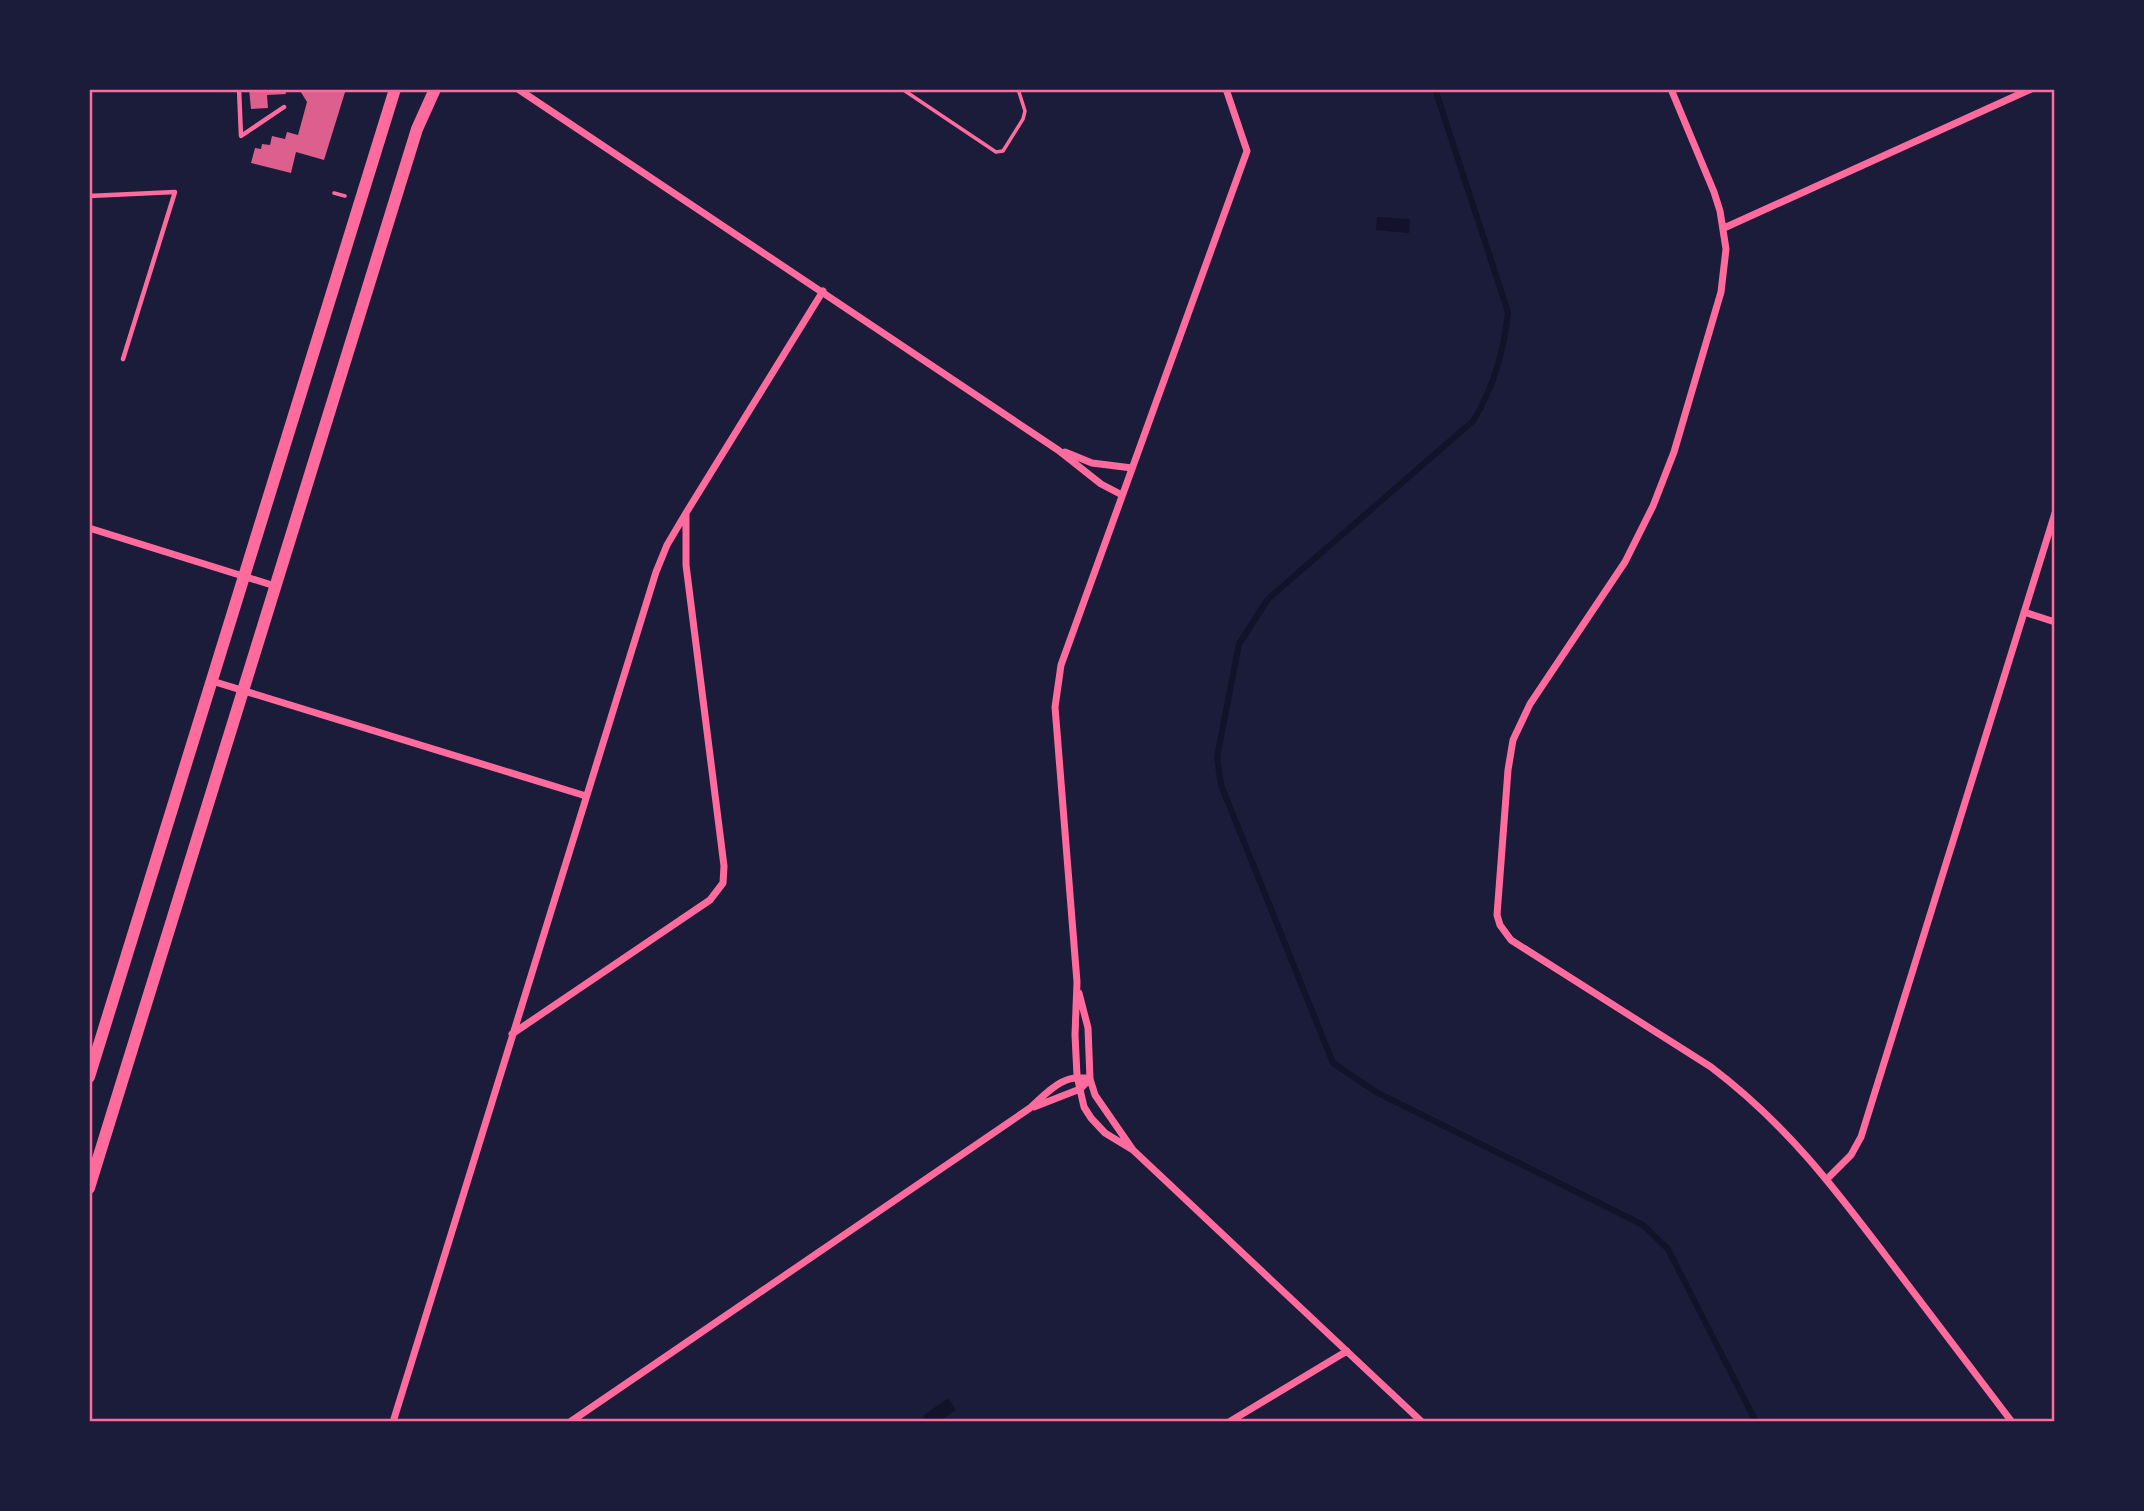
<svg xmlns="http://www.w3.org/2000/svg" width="2144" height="1511" font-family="'Libre Baskerville',serif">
  <rect width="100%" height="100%" fill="#1b1b3a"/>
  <path fill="#12122b" d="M1377,217L1410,219L1409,233L1376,230Z
    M948,1398L956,1410L938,1422H927L923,1416Z"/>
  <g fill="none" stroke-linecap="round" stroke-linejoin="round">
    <path stroke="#12122b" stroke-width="6" d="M1435,89L1508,312C1504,352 1494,387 1473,421L1268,599L1239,644L1217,757L1221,785L1333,1063L1376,1092L1643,1225L1668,1249L1756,1422"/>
  </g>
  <path fill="#dd5f8e" d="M249,89H285L286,94L267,95L268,108L251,109Z
    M299,89H346L324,160L296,152L291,173L251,163L255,148L261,149L262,144L270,145L272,136L285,139L287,132L298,135L307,102Z"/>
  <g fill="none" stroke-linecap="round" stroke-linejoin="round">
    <path stroke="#ff6b9d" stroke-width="3.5" d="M902,89L996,152L1003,151L1023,119L1025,111L1018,89
      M334,193L345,196"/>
    <path stroke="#ff6b9d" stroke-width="4.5" d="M239,89L241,136L284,107
      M89,196L175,192L123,359"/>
    <path stroke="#ff6b9d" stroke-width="7" d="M518,89L1058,450L1101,484L1122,495
      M1671,89L1714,192L1720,211L1726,249L1721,292L1674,452L1653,506L1625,562L1530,704L1513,740L1508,770L1497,915L1500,925L1511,940L1711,1067C1786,1124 1833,1186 1889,1260C1930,1314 1971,1368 2012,1422
      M1724,228L2031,89
      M1065,452L1092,463L1132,468
      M89,528L275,586
      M2024,612L2055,622
      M212,681L586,796
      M1079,993L1088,1028L1090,1079L1095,1095L1133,1150L1422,1422
      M512,1034L710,900L723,883L724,866L686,565V514
      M1034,1107L1080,1089L1090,1079
      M1133,1150L1105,1133L1091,1118L1084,1107L1077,1076L1075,1035L1077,982L1055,707L1061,665L1247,151L1226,89
      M1827,1179L1851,1155L1861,1137L2055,513
      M393,1422L656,572L667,545L686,513L823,291
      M570,1422L1030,1108C1049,1091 1063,1073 1090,1079
      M1229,1422L1347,1351"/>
    <path stroke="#ff6b9d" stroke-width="12" d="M89,1077L395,89
      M89,1188L417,129L435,89"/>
  </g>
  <rect width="2144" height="1511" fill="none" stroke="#1b1b3a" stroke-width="182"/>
  <rect x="91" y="91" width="1962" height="1329" fill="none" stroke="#ff6b9d" stroke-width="2.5"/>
</svg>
